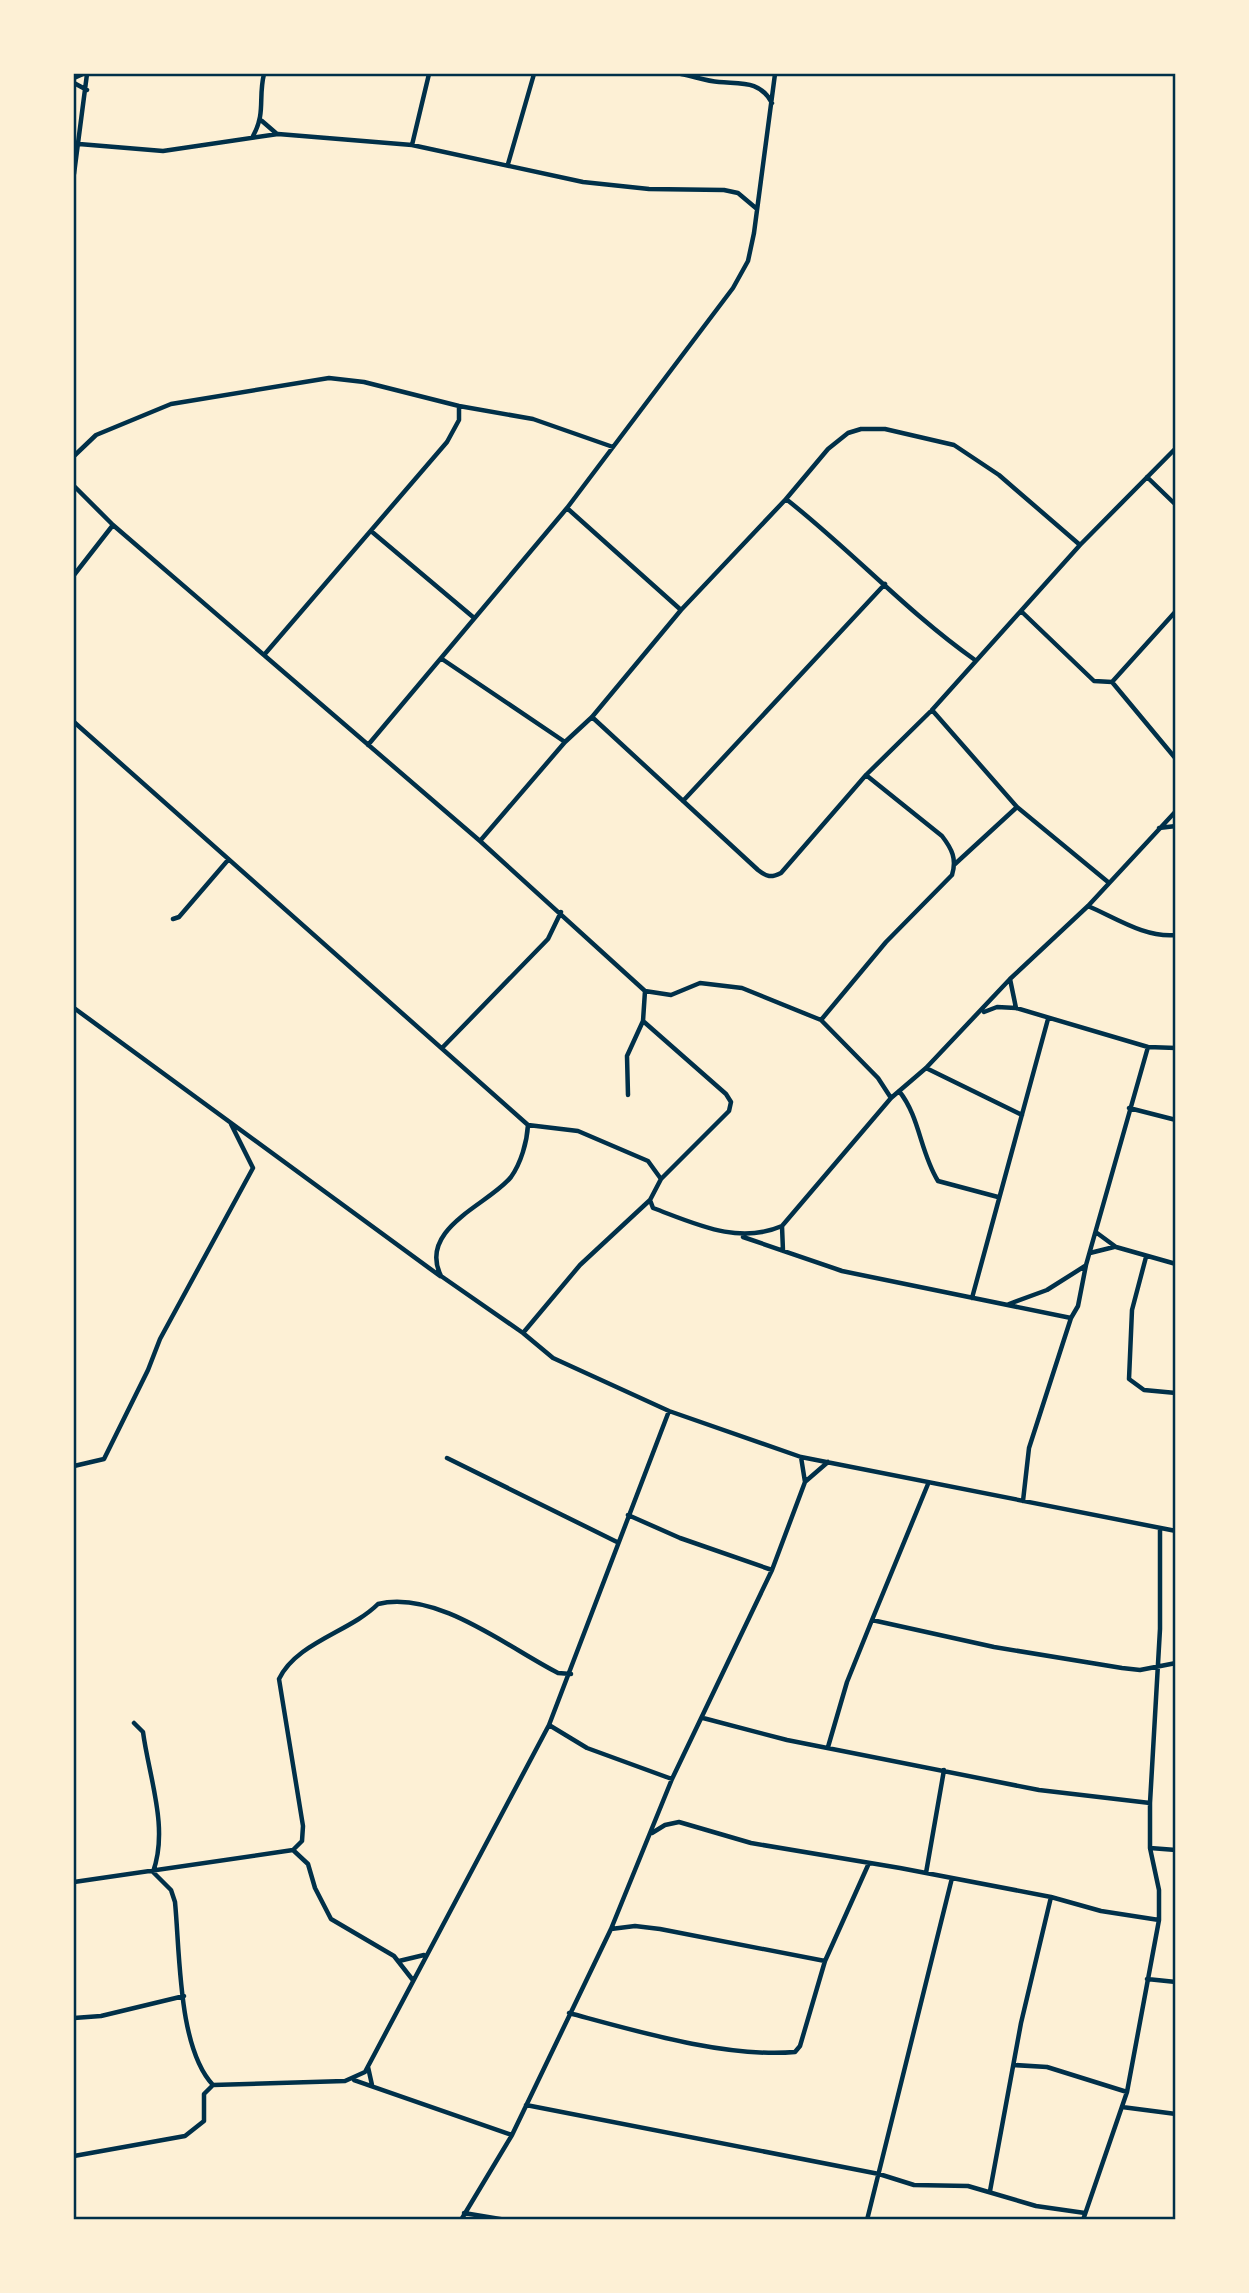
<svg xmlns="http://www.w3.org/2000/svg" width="1249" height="2293" font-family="Lato,sans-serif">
  <rect width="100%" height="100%" fill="#fdf0d5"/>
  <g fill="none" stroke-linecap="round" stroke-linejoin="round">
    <path stroke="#003049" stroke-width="4.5" d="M681,74C693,76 706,81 719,82C741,84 760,80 772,103
      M74,78L83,74
      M74,83L87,90
      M262,121L277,134
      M253,136C266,113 258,98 264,74
      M79,144L163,151L278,134L412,145L583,182L649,189L724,190L738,193L757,209
      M412,145L429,74
      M508,164L534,74
      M74,174L87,74
      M74,456L96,435L171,404L329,378L364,382L459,406L533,419L613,447
      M1147,477L1176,505
      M74,486L113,525L480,841L645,991L671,995L700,983L742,988L821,1020L878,1078L891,1098
      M786,499C851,550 907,612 975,660
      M567,508L681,610
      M371,531L473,617
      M74,575L113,525
      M1022,612L1094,681L1112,682L1176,611
      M264,655L447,442L459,420V406
      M442,659L565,742
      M1112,682L1176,759
      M932,710L1017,807L1108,882
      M592,717L758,870C767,877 771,878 781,873L866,775L932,710L1080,545L1176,448
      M74,722L528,1125L578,1131L648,1161L661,1179
      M368,745L567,508L733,288L748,261L754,233L775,74
      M683,801L885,584
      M1159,828L1176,826
      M480,841L565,742L592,717L681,610L786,499L828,449L848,433L861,429H885L954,445L999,475L1080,545
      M955,864L1017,807
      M1088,906C1116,918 1145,938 1176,935
      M173,919L179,917L228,860
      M1010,979L1016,1008
      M74,1008L440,1276
      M984,1012L997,1007L1016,1008L1148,1047L1176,1048
      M821,1020L886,942L952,875C957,859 952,849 942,836L866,775
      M643,1021L726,1094L731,1102L729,1111L661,1179L650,1200L653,1208C696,1224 738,1245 782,1226L891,1098L926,1068L1010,979L1088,906L1176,811
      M443,1047L548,939L561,912
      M926,1068L1022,1115
      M899,1091C920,1117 920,1152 938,1181L998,1197
      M628,1095L627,1056L643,1021L645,991
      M1129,1108L1176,1120
      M782,1226L783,1251
      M1097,1233L1116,1247L1176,1264
      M743,1237L842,1271L1071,1318
      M1090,1253L1114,1247
      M1146,1257L1132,1310L1129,1379L1144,1390L1176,1393
      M972,1298L1048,1019
      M1009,1304L1047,1290L1085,1266
      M523,1333L580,1265L650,1200
      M801,1457L1176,1531
      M447,1458L617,1542
      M74,1466L104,1459L148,1370L160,1339L253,1168L231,1124
      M806,1481L828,1462
      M1023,1501L1029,1448L1071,1318L1078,1306L1086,1265L1148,1047
      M628,1515L680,1538L772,1570
      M872,1620L928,1484
      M703,1718L787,1740L1039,1790L1150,1803
      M134,1723L143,1732C149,1777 169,1828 153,1872L171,1890L175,1902C180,1953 178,2048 213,2085
      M549,1725L587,1748L672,1779
      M828,1747L847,1682L872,1620L994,1647L1122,1668L1140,1670L1176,1663
      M652,1833L665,1825L679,1822L751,1843L900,1868L1051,1897L1101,1911L1159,1920
      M1150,1848L1176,1850
      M293,1850L308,1864L315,1888L331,1919L394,1956L412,1979
      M926,1873L944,1770
      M74,1882L293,1850L302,1841L303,1826L279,1679C297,1642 350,1632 378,1604C437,1590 507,1647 558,1673L571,1674
      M611,1929L635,1926L660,1929L825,1961
      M399,1961L424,1955
      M1147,1979L1176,1982
      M569,2013C636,2031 726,2058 795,2052L800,2046L825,1961L869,1863
      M74,2018L101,2016L184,1996
      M1014,2065L1047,2067L1127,2092
      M368,2067L372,2085
      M354,2080L512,2135
      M526,2105L879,2174L914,2185L968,2186L1036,2206L1085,2213
      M1122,2107L1176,2114
      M74,2156L185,2136L204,2121V2094L213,2085L345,2081L365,2072L549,1725L669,1411
      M990,2191L1021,2023L1051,1897
      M464,2213L506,2220
      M461,2220L512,2135L611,1929L672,1779L772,1570L805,1482L801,1457L669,1411L553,1358L523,1333L441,1276C417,1228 490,1204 511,1177C521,1163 527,1142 528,1125
      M867,2220L952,1878
      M1083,2220L1127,2092L1159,1920V1890L1150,1848V1803L1160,1629V1529"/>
  </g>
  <rect width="1249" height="2293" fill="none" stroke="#fdf0d5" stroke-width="150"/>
  <rect x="75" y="75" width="1099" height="2143" fill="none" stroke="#003049" stroke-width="2.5"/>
</svg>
